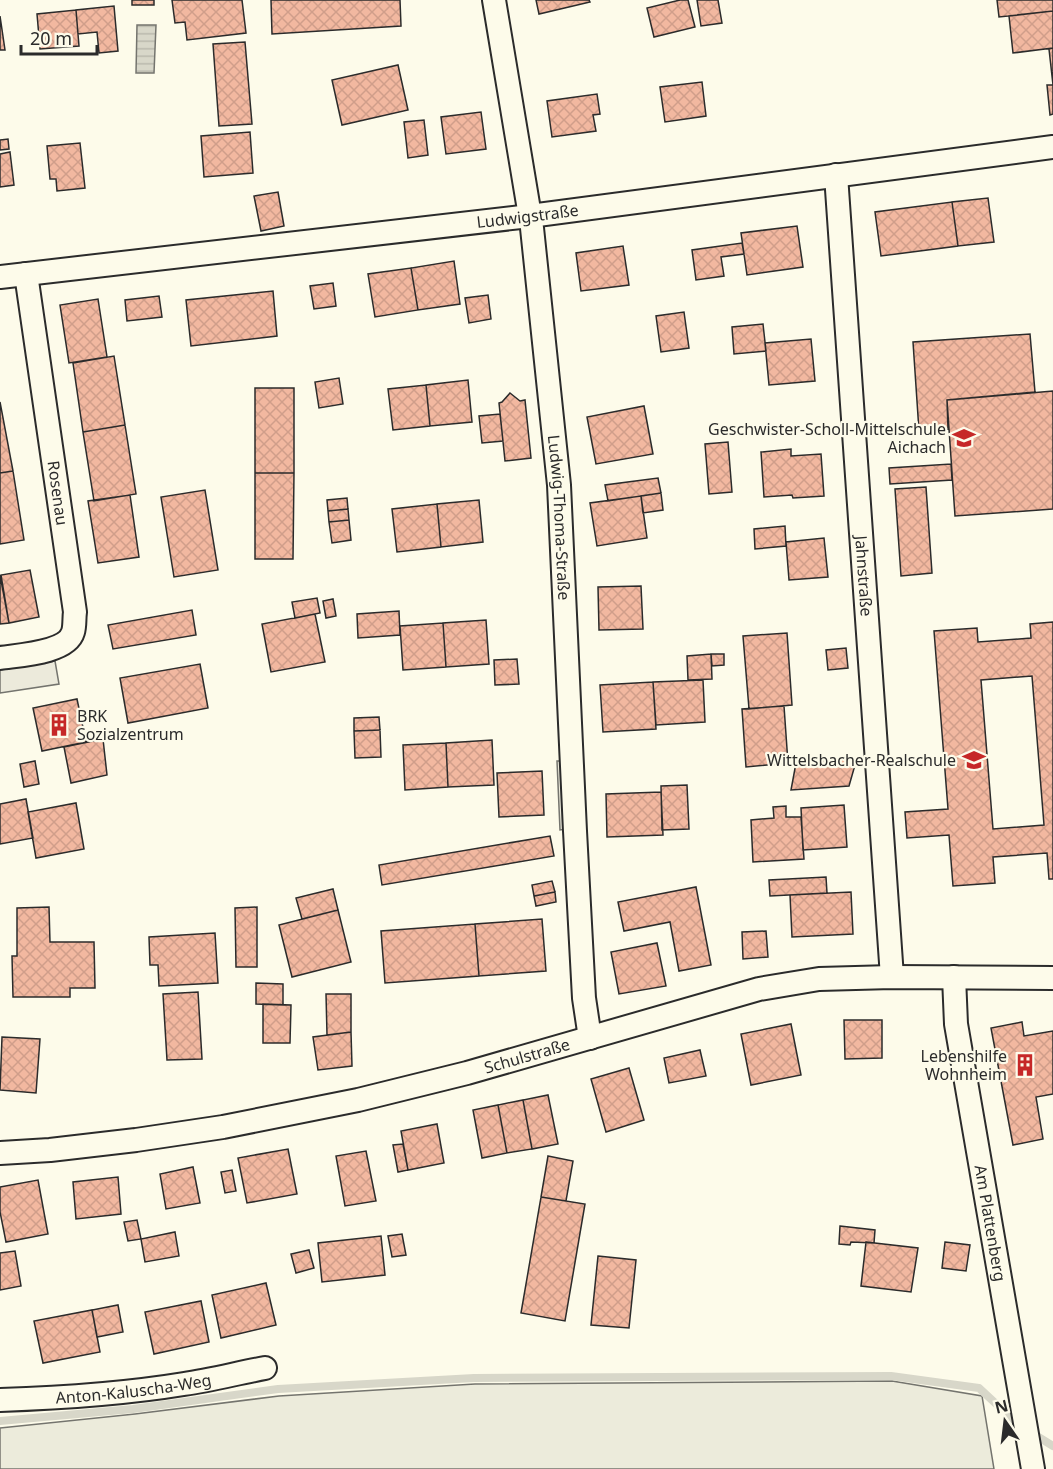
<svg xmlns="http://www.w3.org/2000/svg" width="1053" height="1469" font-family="'Noto Sans',sans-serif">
  <defs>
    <pattern id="water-rules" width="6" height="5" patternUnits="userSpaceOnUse" patternTransform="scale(1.5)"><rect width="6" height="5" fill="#d8d7c9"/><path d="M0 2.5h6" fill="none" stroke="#bab9ad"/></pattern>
    <pattern id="building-cross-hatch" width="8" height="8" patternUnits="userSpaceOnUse" patternTransform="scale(1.5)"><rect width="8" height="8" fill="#f2b8a0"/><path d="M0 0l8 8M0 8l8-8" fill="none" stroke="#d09e8a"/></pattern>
  </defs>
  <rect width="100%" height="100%" fill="#fdfbea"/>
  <path fill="#ecebdb" stroke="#74746e" stroke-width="1.5" d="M892,1381L982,1396L994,1469H0V1428L135,1414L279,1396L475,1384Z"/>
  <path fill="#eceadb" stroke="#74746e" stroke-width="1.5" d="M55,661L59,684L0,693V670Z
    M557,761H564L567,829L560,830Z"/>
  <path fill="url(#water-rules)" stroke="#74746e" stroke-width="1.5" d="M137,25H156L154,73H136Z"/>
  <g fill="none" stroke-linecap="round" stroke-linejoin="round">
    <path stroke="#d8d7c9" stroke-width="8" d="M0,1421L133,1409L278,1389L474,1378L891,1376L979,1388L1019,1425
      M1032,1433L1053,1446"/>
  </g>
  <path fill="url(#building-cross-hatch)" stroke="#2b2b2b" stroke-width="1.5" fill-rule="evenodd" d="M132,0H154V5H132Z
    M172,0H242L246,33L187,40L185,22L175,23Z
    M271,0H400L401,26L272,34Z
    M536,0H589L590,2L539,14Z
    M680,0H688L695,27L654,37L647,8Z
    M697,0H718L722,23L701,26Z
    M997,0H1053V11L999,17Z
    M114,6L118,51L99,53L97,32L78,34L76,10Z
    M76,10L79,46L40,49L37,14Z
    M1053,11V48L1013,53L1009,16Z
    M0,16L5,50H0Z
    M245,42L252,124L219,126L213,44Z
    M1053,48V114L1050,115L1047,85H1053L1049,49Z
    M398,65L408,110L342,125L332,80Z
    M702,82L706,116L665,122L660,87Z
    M597,94L600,114L593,115L596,131L552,137L547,101Z
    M481,112L486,149L446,154L441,117Z
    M424,120L428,155L408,158L404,122Z
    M250,132L253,173L204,177L201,136Z
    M8,139L9,149L0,150V140Z
    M80,143L85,188L57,191L56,179H50L47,146Z
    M10,152L14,185L0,187V154Z
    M278,192L284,226L261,231L254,196Z
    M988,198L994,242L958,246L952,202Z
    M952,202L958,246L881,256L875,212Z
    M797,226L803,267L747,275L741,233Z
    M742,243L744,254L721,257L724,276L696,280L692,250Z
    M623,246L629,285L581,291L576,253Z
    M454,261L460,304L418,310L411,268Z
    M411,268L418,310L375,317L368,274Z
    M333,283L336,306L314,309L310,286Z
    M273,291L277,336L191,346L186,300Z
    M488,295L491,319L469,323L465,298Z
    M159,296L162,317L127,321L125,300Z
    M98,299L107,357L69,363L60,305Z
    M684,312L689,348L661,352L656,316Z
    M763,324L766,351L734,354L732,327Z
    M1030,334L1035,392L947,400L948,429L919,431L913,342Z
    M811,339L815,381L769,385L765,343Z
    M114,356L125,425L83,432L73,363Z
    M339,378L343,404L319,408L315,382Z
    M468,380L472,422L430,426L426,385Z
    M426,385L430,426L393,430L388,389Z
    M255,388H294V473H255Z
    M1053,391V509L955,516L947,400Z
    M510,393L520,401L525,400L531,458L505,461L499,403L502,402Z
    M0,402L13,471L0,473Z
    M644,406L653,454L596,464L587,417Z
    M500,414L503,441L482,443L479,416Z
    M125,425L136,494L94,501L83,432Z
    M728,442L732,492L709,494L705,444Z
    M791,449V456L821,454L824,496L793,498L792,495L764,497L761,452Z
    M951,464L952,480L890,484L889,468Z
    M13,471L24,540L0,544V473Z
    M255,473H294L293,559H255Z
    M658,478L661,493L608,501L605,485Z
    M926,487L932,573L901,576L895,489Z
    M205,490L218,570L174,577L161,497Z
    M661,493L663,510L643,513L641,496Z
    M130,495L139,557L98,563L88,501Z
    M641,496L647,538L597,546L590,503Z
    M347,498L348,509L328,511L327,500Z
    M479,500L483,542L441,547L437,504Z
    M437,504L441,547L397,552L392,509Z
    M348,509L349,520L329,522L328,511Z
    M349,520L351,540L332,543L329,522Z
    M785,526L786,546L755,549L754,529Z
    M824,538L828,577L789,580L786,542Z
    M30,570L39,617L9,623L1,575Z
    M0,575L9,623L0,624Z
    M641,586L643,629L599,630L598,587Z
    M317,598L320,613L295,618L292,602Z
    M333,599L336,616L326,618L323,601Z
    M192,610L196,635L113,649L108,625Z
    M399,611L400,635L358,638L357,614Z
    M315,614L325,662L271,672L262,624Z
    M486,620L489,664L446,667L443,623Z
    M1053,622V879H1049L1047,853L993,857L995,883L953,886L949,835L907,838L905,812L948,809L934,631L977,628L978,642L1031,638L1030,624ZM1032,676L1044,825L993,829L981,680Z
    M443,623L446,667L403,670L400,626Z
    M787,633L792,705L749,709L743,636Z
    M846,648L848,668L828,670L826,650Z
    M711,654H724V665L712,666Z
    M711,654L712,679L688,680L687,656Z
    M517,659L519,684L495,685L494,660Z
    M200,664L208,708L128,723L120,678Z
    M703,680L705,722L656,725L653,682Z
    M653,682L656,729L603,732L600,685Z
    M77,699L86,742L42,751L33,708Z
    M784,706L788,763L746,767L742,709Z
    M379,717L380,730L354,731V718Z
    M380,730L381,757L355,758L354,731Z
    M103,739L107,775L71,783L64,747Z
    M492,740L494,785L448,787L446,743Z
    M446,743L448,787L405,790L403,745Z
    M857,758L849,786L791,790L796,763Z
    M35,761L39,784L24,787L20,764Z
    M542,771L544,815L499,817L497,773Z
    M687,785L689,829L662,830L661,786Z
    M661,792L663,835L607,837L606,794Z
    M26,799L33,838L0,844V804Z
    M76,803L84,849L36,858L28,812Z
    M844,805L847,847L803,850L801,808Z
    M786,806V817H801L804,859L753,862L751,820L774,818L773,807Z
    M550,836L554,856L382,885L379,865Z
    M826,877L827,893L770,896L769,880Z
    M552,881L555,892L534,896L532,885Z
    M696,887L711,965L679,971L670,922L624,931L618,902Z
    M333,889L338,910L302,919L296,898Z
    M555,892L556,902L536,906L534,896Z
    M851,892L853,934L792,937L790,895Z
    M49,907L50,942H94L95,988H70V997H13L12,956H17V908Z
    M257,907V967H236L235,908Z
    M338,910L351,962L292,977L279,925Z
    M542,919L546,971L479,976L475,924Z
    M475,924L479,976L385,983L381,931Z
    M766,931L768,957L743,959L742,932Z
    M215,933L218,983L159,986L158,965H150L149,937Z
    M657,943L666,986L619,994L611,952Z
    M256,983L283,984V1005L256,1004Z
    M198,992L202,1059L167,1060L163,994Z
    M326,994H351V1032L327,1035Z
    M263,1004L291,1005L290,1043H263Z
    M844,1020H882V1058L845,1059Z
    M1022,1022L1024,1036L1053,1031V1094L1036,1097L1043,1139L1013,1145L991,1028Z
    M791,1024L801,1075L751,1085L741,1034Z
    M351,1032L352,1066L318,1070L313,1037Z
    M2,1037L40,1039L36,1093L0,1090Z
    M700,1050L706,1076L669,1083L664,1058Z
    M629,1068L644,1120L606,1132L591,1079Z
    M548,1095L558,1144L532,1149L523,1100Z
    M523,1100L532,1149L507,1153L498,1105Z
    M498,1105L507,1153L482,1158L473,1110Z
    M437,1124L444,1163L408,1170L401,1131Z
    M403,1144L408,1170L398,1172L393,1145Z
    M288,1149L297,1194L247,1203L238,1158Z
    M366,1151L376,1201L345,1206L336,1156Z
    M548,1156L573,1161L566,1201L541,1197Z
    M193,1167L200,1203L166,1209L160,1174Z
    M232,1170L236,1191L225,1193L221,1172Z
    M118,1177L121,1214L76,1219L73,1182Z
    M38,1180L48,1234L6,1242L0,1212V1187Z
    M541,1197L585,1204L565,1321L521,1313Z
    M137,1220L141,1239L128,1241L124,1222Z
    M840,1226L875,1230L874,1243L851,1242L850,1245L839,1244Z
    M175,1232L179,1256L145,1262L141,1239Z
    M402,1234L406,1255L392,1257L388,1236Z
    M381,1236L385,1275L322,1282L318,1243Z
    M866,1242L918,1248L911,1292L861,1286Z
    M945,1242L970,1245L966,1271L942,1268Z
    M309,1250L314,1268L296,1273L291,1254Z
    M15,1251L21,1286L0,1290V1253Z
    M598,1256L636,1260L629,1328L591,1325Z
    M266,1283L276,1325L221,1338L212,1295Z
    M201,1301L209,1342L154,1354L145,1312Z
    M118,1305L123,1332L97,1337L92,1310Z
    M92,1310L100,1352L43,1363L34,1321Z"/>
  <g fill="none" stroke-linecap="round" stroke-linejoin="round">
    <g stroke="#2b2b2b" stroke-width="26">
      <g id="minor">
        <path id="s1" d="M494,0L532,228L559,485L575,831L584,998L590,1038"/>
        <path id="s2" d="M836,175L892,977"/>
        <path id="s3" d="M0,277L530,216L1053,147"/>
        <path d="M0,658C19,655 67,653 73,632C75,626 74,618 75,612L26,274"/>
        <path id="s4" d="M954,977L956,1024L1033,1469"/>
        <path id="s5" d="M0,1153L50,1150L136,1140L223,1127L358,1100L467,1073L759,989L819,979L892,977L1053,978"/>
        <path id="s6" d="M0,1400C61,1398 123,1394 184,1384C211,1380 238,1373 265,1368"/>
      </g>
    </g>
    <use href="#minor" stroke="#fdfbea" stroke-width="22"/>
  </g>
  <defs>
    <g id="school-bare" transform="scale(1.8)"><path d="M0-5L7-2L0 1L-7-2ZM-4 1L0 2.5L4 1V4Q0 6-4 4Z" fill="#c62828" stroke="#fdfbea" stroke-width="2.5" paint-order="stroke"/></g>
    <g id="building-bare" transform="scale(1.8)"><path d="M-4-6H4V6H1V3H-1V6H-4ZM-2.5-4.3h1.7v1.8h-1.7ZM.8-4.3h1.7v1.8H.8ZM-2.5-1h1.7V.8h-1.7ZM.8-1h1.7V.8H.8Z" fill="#c62828" stroke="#fdfbea" stroke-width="2.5" paint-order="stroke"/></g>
  </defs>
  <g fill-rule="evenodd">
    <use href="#school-bare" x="964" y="438"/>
    <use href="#building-bare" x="59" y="725"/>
    <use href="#school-bare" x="974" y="760"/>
    <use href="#building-bare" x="1025" y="1065"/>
  </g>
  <g text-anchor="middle" stroke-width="4.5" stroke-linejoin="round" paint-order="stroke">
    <g font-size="16" fill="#2b2b2b" stroke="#fdfbea">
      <text dy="6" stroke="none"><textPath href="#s3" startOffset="531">Ludwigstraße</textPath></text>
      <text transform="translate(58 493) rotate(82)" y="6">Rosenau</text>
      <text dy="6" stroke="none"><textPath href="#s1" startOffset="522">Ludwig-Thoma-Straße</textPath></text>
      <text dy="6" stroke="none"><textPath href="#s2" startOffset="402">Jahnstraße</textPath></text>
      <text dy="6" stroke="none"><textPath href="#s5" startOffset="537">Schulstraße</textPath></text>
      <text dy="6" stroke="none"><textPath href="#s4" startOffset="249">Am Plattenberg</textPath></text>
      <text dy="6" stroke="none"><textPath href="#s6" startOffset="134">Anton-Kaluscha-Weg</textPath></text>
    </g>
    <g font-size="16" fill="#2b2b2b" stroke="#fdfbea" text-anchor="end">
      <text x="946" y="435">Geschwister-Scholl-Mittelschule<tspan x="946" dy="18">Aichach</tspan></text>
      <text x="77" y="722" text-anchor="start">BRK<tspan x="77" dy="18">Sozialzentrum</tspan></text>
      <text x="956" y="766">Wittelsbacher-Realschule</text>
      <text x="1007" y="1062">Lebenshilfe<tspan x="1007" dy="18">Wohnheim</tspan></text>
    </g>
  </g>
  <g transform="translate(1005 1421) rotate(346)" stroke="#fdfbea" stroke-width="4.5" paint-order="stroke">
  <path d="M0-4.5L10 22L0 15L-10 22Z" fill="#2b2b2b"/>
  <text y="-9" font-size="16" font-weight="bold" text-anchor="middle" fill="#2b2b2b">N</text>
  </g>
  <path d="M21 45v9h76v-9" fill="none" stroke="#2b2b2b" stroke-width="3"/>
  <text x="30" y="45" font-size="18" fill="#2b2b2b" stroke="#fdfbea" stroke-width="4.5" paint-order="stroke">20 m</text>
</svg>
